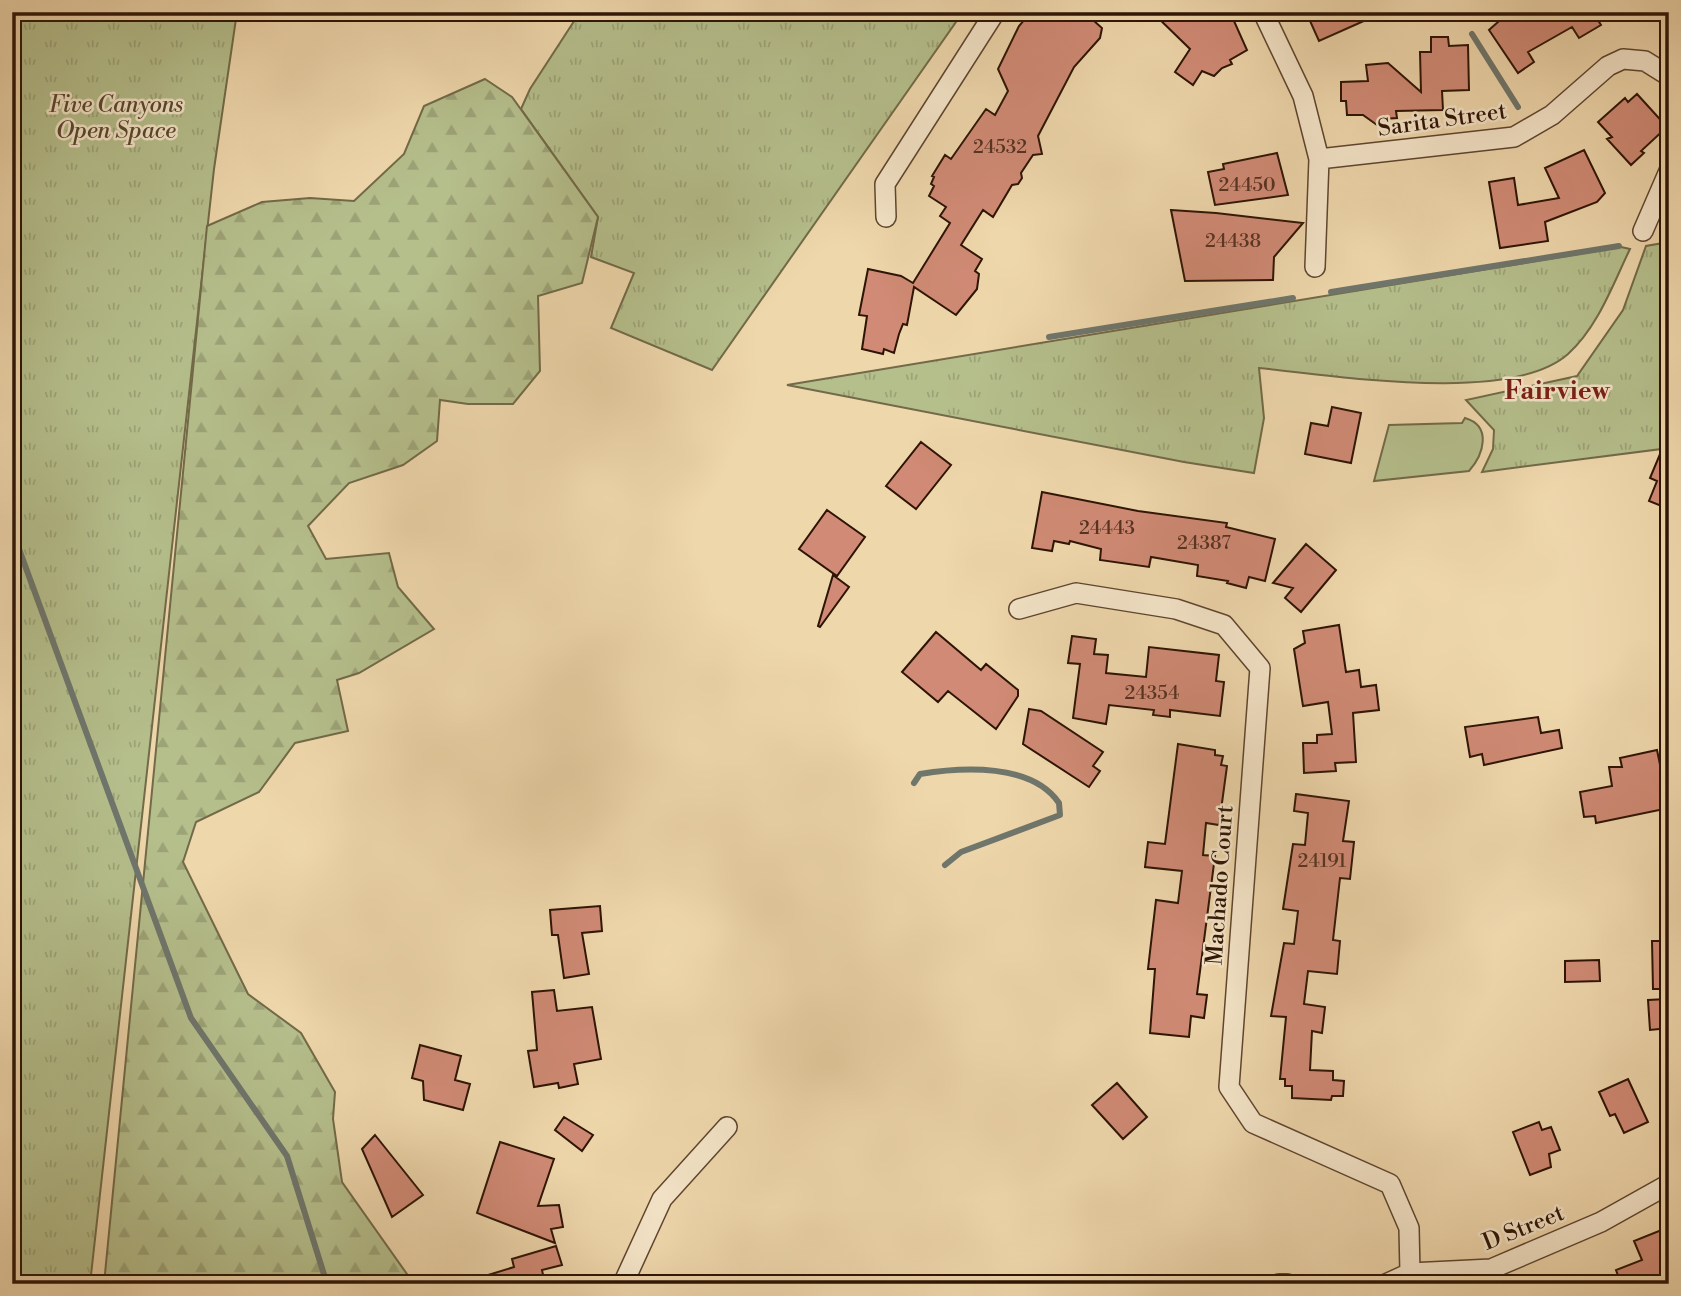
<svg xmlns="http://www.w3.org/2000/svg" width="1681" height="1296" font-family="'Libre Bodoni',serif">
  <defs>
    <pattern id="grass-tufts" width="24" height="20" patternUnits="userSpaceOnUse" patternTransform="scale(1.75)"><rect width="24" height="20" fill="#b5bf8c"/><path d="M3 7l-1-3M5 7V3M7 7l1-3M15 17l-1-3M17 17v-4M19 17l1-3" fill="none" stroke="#9ca377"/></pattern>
    <pattern id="forest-firs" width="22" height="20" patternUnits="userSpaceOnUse" patternTransform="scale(1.75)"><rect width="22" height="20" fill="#b5bf8c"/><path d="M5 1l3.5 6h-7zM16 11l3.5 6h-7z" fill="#9ca377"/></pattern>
  </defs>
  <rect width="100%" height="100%" fill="#efd7ac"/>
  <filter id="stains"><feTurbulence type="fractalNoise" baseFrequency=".00286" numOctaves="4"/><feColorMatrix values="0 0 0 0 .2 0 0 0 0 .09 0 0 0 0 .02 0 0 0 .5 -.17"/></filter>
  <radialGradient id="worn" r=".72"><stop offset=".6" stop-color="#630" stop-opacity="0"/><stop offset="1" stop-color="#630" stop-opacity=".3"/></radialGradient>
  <path fill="url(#grass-tufts)" stroke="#726a48" stroke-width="2" d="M12,12H237L214,169L90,1284H12Z
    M580,12H963L712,370L611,328L634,273L591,257L598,217L521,109L530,89Z
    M1669,242V448L1482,472L1493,449L1494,430L1466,400L1577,376L1623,310L1646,246Z
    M1621,247L1630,249C1613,284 1598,327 1568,354C1511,405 1332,375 1259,368L1264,418L1254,473L1184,462L787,385Z"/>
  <path fill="url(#forest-firs)" stroke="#726a48" stroke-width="2" d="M485,79L512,97L598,217L582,283L538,296L540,371L513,404H468L440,400L437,441L403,465L349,483L308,526L326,559L389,553L398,587L434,629L359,673L337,680L348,731L295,743L259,792L196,822L183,862L248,994L301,1033L335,1092L333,1119L342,1182L414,1284H104L207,226L262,202L310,198L354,201L404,154L424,106Z"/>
  <path fill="#b5bf8c" stroke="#726a48" stroke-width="2" d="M1465,418C1492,426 1484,454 1469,471L1374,481L1389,425L1462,423Z"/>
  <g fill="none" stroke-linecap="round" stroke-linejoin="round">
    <path stroke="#6f766c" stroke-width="6" d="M1472,34L1518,107
      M1331,292L1619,246
      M1049,337L1293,298
      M12,530L191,1018L287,1156L327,1284
      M914,783L920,774C962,767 1032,763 1059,803L1060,815L961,852L945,865"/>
  </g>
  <path fill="#d08a75" stroke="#2e1405" stroke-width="2" d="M1031,12H1084L1102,28L1100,38L1074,67L1038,136L1042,154L1033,155L1021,173L1022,178L1018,184L1012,185L993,217L983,210L961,245L982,259L975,271L979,274L977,289L956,315L914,287L907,325L903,324L899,334L894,353L884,349L883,354L862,349L867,316L859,315L868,269L901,276L913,283L950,223L940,216L946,207L929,196L934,186L931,184L934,177L932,176L945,155L951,159L986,109L995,115L1008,91L998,69L1019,26Z
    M1152,12H1230L1247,50L1230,60L1232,64L1222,68L1214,76L1202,71L1193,85L1175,72L1190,49Z
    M1306,12H1384L1319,41Z
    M1504,12H1598L1594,14L1601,25L1579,38L1572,27L1528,52L1534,62L1518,73L1489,30L1498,22L1496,17Z
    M1431,37H1448L1449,46L1468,45L1469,90L1442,91L1443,110L1396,111L1397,118L1382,119L1377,125L1363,115H1347L1346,101H1341V82L1368,81L1366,65L1388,63L1421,92L1420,52H1431Z
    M1637,94L1667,127L1641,151L1644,153L1631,165L1607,139L1612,137L1598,122L1625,98L1628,102Z
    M1584,150L1605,193L1597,202L1545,222L1548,241L1500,248L1489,182L1514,178L1518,205L1559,198L1545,168Z
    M1277,153L1288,195L1215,205L1208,172L1224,169L1223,164Z
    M1171,210L1216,213L1303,223L1274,257L1273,280L1185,281Z
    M1332,407L1361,413L1351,463L1305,454L1311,423L1328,426Z
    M1668,435H1669V509L1649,501L1657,481L1650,478Z
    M921,442L951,465L916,509L886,486Z
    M1042,492L1138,511L1227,523L1226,527L1275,539L1265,581L1249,577L1246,588L1227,583L1228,581L1197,576L1198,565L1151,557L1149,567L1100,560L1101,549L1070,541L1069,544L1054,541L1052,551L1032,548Z
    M827,510L865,537L837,576L799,549Z
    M1306,544L1336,570L1301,612L1285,598L1293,588L1273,583Z
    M833,575L849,587L820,627L818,626Z
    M1339,625L1346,672L1359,670L1361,687L1376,685L1379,710L1353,713L1356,762L1335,763L1336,771L1304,773L1303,743H1317V735L1332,734L1328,702L1303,706L1294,649L1305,643L1303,631Z
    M936,632L981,670L986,664L1018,690V696L996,729L948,691L938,702L902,672Z
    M1072,636L1096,639L1094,654L1108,655L1106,673L1146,677L1149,647L1219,655L1216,681L1224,682L1220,716L1170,710V717L1153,715L1154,710L1109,705L1106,724L1073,718L1080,664L1068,663Z
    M1029,709L1041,711L1103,752L1093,766L1100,771L1089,787L1023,744Z
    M1538,717L1541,733L1559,730L1562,748L1484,765L1482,754L1470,757L1465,727Z
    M1178,744L1215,750V755L1223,756L1221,765L1227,766L1219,825L1206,823L1203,855L1215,856L1197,994L1207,995L1204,1018L1191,1016L1189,1037L1150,1033L1155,969H1148L1156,900L1178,903L1182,871L1145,867L1148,842L1165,844Z
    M1657,750L1669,808L1596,823L1595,816L1584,817L1580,792L1612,786L1609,767H1622L1620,758Z
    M1296,794L1349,801L1343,841L1354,842L1350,879L1340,878L1333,940L1340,941L1337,974L1308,971L1304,1004L1325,1007L1322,1033L1312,1031L1310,1070L1333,1071V1080L1344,1081L1343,1096H1332L1331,1100L1292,1098V1086H1285V1079H1280L1286,1017L1271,1016L1284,943L1294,944L1298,911L1283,909L1293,844L1305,845L1308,813L1294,811Z
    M600,906L602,931L582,933L589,974L564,978L558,935H552L550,910Z
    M1652,941H1669V989H1653Z
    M1599,960L1600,981L1565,982V961Z
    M554,990L557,1011L592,1007L601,1059L574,1064L578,1084L559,1088L558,1083L534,1087L528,1051L537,1050L532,992Z
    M1667,999L1669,1028L1650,1030L1648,1000Z
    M420,1045L461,1056L455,1080L470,1084L463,1110L424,1100L423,1081L412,1078Z
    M1628,1079L1648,1122L1624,1133L1615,1114L1610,1116L1599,1092Z
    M1117,1083L1147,1117L1123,1139L1092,1105Z
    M564,1117L593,1135L582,1151L555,1130Z
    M1539,1122L1542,1130L1551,1127L1560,1150L1549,1154L1551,1167L1530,1175L1513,1132Z
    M375,1135L423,1195L392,1217L362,1149Z
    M500,1142L554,1159L538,1206L559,1205L563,1227L551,1229L555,1243L477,1213Z
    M1669,1227V1284H1621L1616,1270L1642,1260L1634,1241Z
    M556,1246L562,1265L542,1270L545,1284H473L472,1280L514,1267L512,1259Z"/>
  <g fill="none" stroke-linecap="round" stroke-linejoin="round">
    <g stroke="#5e452f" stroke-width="22">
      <path id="street" d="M1263,12L1303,96L1319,159L1315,267
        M1319,159L1514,137L1552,115L1608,66L1623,59L1645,61L1669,76
        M886,217L885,184L995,12
        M1643,231L1669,171
        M1019,609L1076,593L1176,609L1224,625L1260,668L1229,1087L1253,1123L1390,1184L1409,1228L1410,1273
        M623,1284L662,1199L727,1127
        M1279,1284H1287
        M1386,1284L1410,1273L1491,1269L1601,1222L1669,1184"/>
    </g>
    <use href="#street" stroke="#f5e5c9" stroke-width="19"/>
  </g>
  <g text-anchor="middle" stroke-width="5" stroke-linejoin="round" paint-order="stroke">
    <g font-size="19" fill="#563221">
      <text x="1000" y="153">24532</text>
      <text x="1247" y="191">24450</text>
      <text x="1233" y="247">24438</text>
      <text x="1107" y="534">24443</text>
      <text x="1204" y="549">24387</text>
      <text x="1152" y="699">24354</text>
      <text x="1322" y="867">24191</text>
    </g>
    <g font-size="23" font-style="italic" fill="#56472e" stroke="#f5e5c9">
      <text x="116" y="112">Five Canyons<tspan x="116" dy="26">Open Space</tspan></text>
    </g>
    <g font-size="23" fill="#2e1405" stroke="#f5e5c9">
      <text transform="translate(1442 119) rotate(-8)" y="8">Sarita Street</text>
      <text transform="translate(1219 885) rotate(-86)" y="8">Machado Court</text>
      <text transform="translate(1523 1227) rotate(-22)" y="8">D Street</text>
    </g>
    <g font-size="26" font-weight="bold" fill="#7a1f14" stroke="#f5e5c9">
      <text x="1557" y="399">Fairview</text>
    </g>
  </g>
  <rect width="1681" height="1296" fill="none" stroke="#efd7ac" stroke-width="42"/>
  <rect x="14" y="14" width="1653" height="1268" fill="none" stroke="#2e1405" stroke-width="3.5"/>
  <rect x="21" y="21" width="1639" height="1254" fill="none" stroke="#2e1405" stroke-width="2"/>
  <rect width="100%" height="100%" filter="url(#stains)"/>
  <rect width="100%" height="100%" fill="url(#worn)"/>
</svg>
